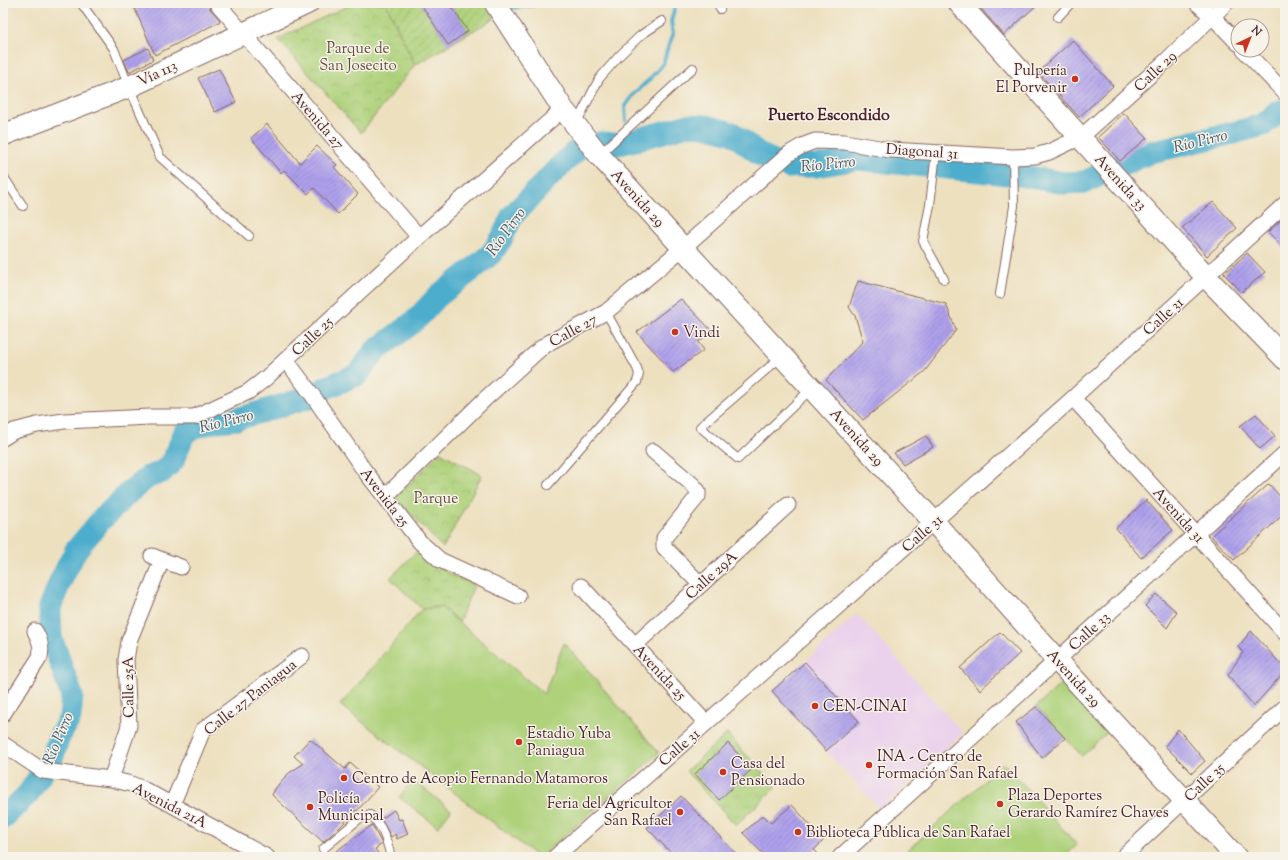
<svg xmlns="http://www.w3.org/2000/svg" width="1288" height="860" font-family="'Sorts Mill Goudy',serif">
  <defs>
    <pattern id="grass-tufts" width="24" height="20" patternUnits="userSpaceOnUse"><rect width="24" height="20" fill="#aed17a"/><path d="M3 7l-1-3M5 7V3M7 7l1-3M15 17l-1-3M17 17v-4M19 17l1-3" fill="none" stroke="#97b36a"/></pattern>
    <pattern id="park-crowns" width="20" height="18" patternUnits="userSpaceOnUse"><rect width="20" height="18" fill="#aed17a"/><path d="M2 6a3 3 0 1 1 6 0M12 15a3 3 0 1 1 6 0" fill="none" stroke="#97b36a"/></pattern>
    <pattern id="garden-furrows" width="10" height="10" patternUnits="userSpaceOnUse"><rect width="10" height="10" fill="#aed17a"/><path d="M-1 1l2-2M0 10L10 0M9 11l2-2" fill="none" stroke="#97b36a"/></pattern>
    <pattern id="building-hatch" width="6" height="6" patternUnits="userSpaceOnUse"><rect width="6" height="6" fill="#aea0ec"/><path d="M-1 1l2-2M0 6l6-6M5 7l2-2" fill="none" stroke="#9082bf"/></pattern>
  </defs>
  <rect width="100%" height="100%" fill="#f7f3e8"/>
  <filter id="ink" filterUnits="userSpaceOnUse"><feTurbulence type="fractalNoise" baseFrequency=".025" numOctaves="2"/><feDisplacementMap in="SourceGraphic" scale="8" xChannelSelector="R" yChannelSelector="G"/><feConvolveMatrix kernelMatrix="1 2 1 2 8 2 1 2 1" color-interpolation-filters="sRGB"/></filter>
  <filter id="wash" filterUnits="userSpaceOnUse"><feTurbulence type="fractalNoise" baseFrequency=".012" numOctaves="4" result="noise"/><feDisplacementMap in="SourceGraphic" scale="16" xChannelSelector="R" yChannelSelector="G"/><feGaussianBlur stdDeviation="0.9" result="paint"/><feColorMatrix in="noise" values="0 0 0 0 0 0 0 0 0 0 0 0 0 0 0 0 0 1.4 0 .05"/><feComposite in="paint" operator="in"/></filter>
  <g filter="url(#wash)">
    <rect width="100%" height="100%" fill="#ede0bf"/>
    <path fill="#ead1ec" d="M857,614L963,733L880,809L826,751L859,721L805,662Z"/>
    <path fill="url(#grass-tufts)" stroke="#7c7852" d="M727,734L776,787L736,825L686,771Z"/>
    <path fill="url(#park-crowns)" stroke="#7c7852" d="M354,3H386L415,65L361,133L278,39Z
      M440,452L482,475L443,548L396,498Z
      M419,549L448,573L474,585L459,622L441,607L422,609L390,578Z"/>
    <path fill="url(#garden-furrows)" stroke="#7c7852" d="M386,3H420L448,44L468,31L449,3H486L495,18L415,65Z"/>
    <path fill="#aed17a" stroke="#7c7852" d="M441,607L544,694L564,643L659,753L540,857H538L340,705L422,609Z
      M1065,680L1111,729L1082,756L1036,707Z
      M1004,763L1077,845L1064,857H900Z
      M413,780L451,810L438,827L399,797Z"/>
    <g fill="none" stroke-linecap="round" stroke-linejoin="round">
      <path stroke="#4dadcc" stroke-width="4" d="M506,9L549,3
        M626,121L625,106L634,94L650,79L663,64L667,50L673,34L671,21L676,3"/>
      <path stroke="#4dadcc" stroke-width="23" d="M599,143L618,144L628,142L688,125L705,126L732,133L761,155L788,167L817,166L858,159L927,166
        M939,167L1008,174
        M1118,167L1151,152L1237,132L1263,125L1279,111
        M1018,175L1064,183L1085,182L1100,175
        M3,818L28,794L43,771L52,758L59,737L70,718L72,696L51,637L50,607L61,580L76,550L101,520L133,489L148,477L162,472L173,461L184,434L193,428L217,421L237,419L313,396L325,388L357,375L375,351L416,320L438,296L472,270L492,253L502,238L512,216L560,166L578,149"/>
    </g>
    <g id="blocks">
      <path fill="url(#building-hatch)" d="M139,3H208L210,9L220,20L219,22L155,55L134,7Z
        M420,3H449L468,31L448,45Z
        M976,3H1039L1004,35Z
        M1073,40L1113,86L1079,117L1038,72Z
        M148,48L153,60L129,72L124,60Z
        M219,69L236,102L215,112L198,78Z
        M1124,113L1147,138L1120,161L1098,137Z
        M267,124L300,163L317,146L337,165L334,167L358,194L338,214L314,188L308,194L284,170L281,173L251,138Z
        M1213,202L1237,228L1207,256L1182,228Z
        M1285,216V249L1268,232Z
        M1247,253L1265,272L1242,292L1224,274Z
        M858,281L946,304L956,330L925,371L863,420L826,380L863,341L855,316L849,307Z
        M681,299L713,332L698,342L704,350L673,372L637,332Z
        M1256,414L1275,436L1260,449L1240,426Z
        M926,436L933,447L903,464L894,453Z
        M1269,484L1285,502V513L1234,560L1211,536Z
        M1146,500L1173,530L1141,558L1116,528Z
        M1156,594L1177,612L1167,628L1145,606Z
        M1251,631L1285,669V671L1254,706L1228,675L1243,652L1238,647Z
        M1000,632L1020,653L980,690L960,668Z
        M805,662L859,721L826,751L772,691Z
        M1036,707L1065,738L1042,758L1016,722Z
        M1178,729L1205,761L1192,773L1165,746Z
        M310,739L345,769L350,763L378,787L357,811L356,810L339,828L323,842L272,795L275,789L282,780L289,773L303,764L294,756Z
        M728,743L752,769L719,800L695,774Z
        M681,796L739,857H675L647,828Z
        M792,805L824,840L814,850L822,857H766L743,833L763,815L771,823Z
        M394,810L399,820L402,819L408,834L397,839L395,834L391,837L381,819Z
        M372,825L382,844L375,849L381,857H328Z"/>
    </g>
  </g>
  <g filter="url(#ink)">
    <use href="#blocks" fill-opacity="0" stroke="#83635f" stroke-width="1"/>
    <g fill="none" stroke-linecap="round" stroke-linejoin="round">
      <g stroke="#83635f" stroke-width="10">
        <path id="service" d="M81,3L114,49L129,87L160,157L249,236
          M718,3L720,9
          M1058,17L1071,3
          M576,124L599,79L620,55L641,35L662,21
          M936,152L930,205L923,241L944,279
          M600,154L693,68
          M3,176L23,206
          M1000,294L1014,206L1013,157
          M781,357L700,427L738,459L812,388
          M548,485L637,382L639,374L637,368L606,312
          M323,849L359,819L370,815C383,825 387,842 391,857"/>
      </g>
      <g stroke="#83635f" stroke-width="17">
        <path id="minor" d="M217,3L419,237
          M1197,3L1213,17L1238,43
          M1244,50L1285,93
          M286,360L313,396L364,470L420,542L440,560L518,596
          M1073,398L1285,633
          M3,438L14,431L37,425L64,421L150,417H194L248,392L266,378L419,237L563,109
          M653,451L693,485L698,491V496L664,538V547L701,585
          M385,497L486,398L540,349L550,342L606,312L683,248L790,153L802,146L815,141L845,142L890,150L1013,157L1035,156L1049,152L1081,137L1167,60L1226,3
          M162,560L181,567
          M581,586L706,723
          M635,645L788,505
          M3,714L40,657C42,647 40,640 35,631
          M3,744L43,771L111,779L131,784L143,789L267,857
          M111,779L129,726L126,660L129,641L162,560L152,556
          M172,805L203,730L302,656
          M555,857L1073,398L1285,204
          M840,857L1285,453
          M1123,857L1285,707"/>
      </g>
      <g stroke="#83635f" stroke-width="23">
        <path id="secondary" d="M495,3L563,109L599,155L683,248L934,522L1057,660L1236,857
          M959,3L1206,277L1285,359
          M3,135L129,87L308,3"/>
      </g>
      <use href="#service" stroke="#fff" stroke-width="8"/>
      <use href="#minor" stroke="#fff" stroke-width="15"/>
      <use href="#secondary" stroke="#fff" stroke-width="21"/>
    </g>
  </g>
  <g fill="#c8321e" stroke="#f7f3e8" stroke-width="1.5">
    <circle cx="1075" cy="79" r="4"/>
    <circle cx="675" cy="332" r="4"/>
    <circle cx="815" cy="706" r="4"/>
    <circle cx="519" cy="742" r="4"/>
    <circle cx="869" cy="765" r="4"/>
    <circle cx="723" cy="772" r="4"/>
    <circle cx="344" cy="778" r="4"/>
    <circle cx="1000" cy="804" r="4"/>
    <circle cx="310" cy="807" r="4"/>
    <circle cx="680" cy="812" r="4"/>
    <circle cx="798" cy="832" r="4"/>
  </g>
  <g text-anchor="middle" stroke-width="3" stroke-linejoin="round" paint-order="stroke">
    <g font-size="15" fill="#634c3f" stroke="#f7f3e8">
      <text x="358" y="53">Parque de<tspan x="358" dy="17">San Josecito</tspan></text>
      <text x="436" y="503">Parque</text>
    </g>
    <g font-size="15" fill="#4a1f2b" stroke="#f7f3e8" text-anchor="start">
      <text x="1067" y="75" text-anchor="end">Pulpería<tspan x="1067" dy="17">El Porvenir</tspan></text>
      <text x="683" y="337">Vindi</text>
      <text x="823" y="711">CEN-CINAI</text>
      <text x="527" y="738">Estadio Yuba<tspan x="527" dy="17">Paniagua</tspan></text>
      <text x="877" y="761">INA - Centro de<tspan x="877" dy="17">Formación San Rafael</tspan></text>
      <text x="731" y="768">Casa del<tspan x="731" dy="17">Pensionado</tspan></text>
      <text x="352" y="783">Centro de Acopio Fernando Matamoros</text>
      <text x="1008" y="800">Plaza Deportes<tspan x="1008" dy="17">Gerardo Ramírez Chaves</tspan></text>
      <text x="318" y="803">Policía<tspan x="318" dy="17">Municipal</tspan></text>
      <text x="672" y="808" text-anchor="end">Feria del Agricultor<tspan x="672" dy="17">San Rafael</tspan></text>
      <text x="806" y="837">Biblioteca Pública de San Rafael</text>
    </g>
    <g font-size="15" fill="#4a1f2b" stroke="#f7f3e8">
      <text transform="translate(1155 71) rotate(-43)" y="5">Calle 29</text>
      <text transform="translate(157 73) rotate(-25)" y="5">Vía 113</text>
      <text transform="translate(318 120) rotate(49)" y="5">Avenida 27</text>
      <text transform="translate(922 151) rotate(4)" y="5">Diagonal 31</text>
      <text transform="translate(1121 182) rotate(48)" y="5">Avenida 33</text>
      <text transform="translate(638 198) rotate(48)" y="5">Avenida 29</text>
      <text transform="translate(1163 316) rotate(-42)" y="5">Calle 31</text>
      <text transform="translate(573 330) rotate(-29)" y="5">Calle 27</text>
      <text transform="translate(312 336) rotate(-43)" y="5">Calle 25</text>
      <text transform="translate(857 437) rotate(48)" y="5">Avenida 29</text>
      <text transform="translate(385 497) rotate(52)" y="5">Avenida 25</text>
      <text transform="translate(1179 515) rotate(48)" y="5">Avenida 31</text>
      <text transform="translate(922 533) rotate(-41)" y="5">Calle 31</text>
      <text transform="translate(711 575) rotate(-42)" y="5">Calle 29A</text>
      <text transform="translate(1089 631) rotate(-42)" y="5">Calle 33</text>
      <text transform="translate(660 672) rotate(47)" y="5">Avenida 25</text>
      <text transform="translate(1074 678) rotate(48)" y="5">Avenida 29</text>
      <text transform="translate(128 687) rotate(-91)" y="5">Calle 25A</text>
      <text transform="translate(250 697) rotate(-38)" y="5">Calle 27 Paniagua</text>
      <text transform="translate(679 747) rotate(-41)" y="5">Calle 31</text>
      <text transform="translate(1204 782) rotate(-43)" y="5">Calle 35</text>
      <text transform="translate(170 805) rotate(27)" y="5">Avenida 21A</text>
    </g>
    <g font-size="16" font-weight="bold" fill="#4a1f2b" stroke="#f7f3e8">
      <text x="829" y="120">Puerto Escondido</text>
    </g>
    <g font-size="16" font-style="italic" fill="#4b586b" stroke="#f7f3e8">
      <text transform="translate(1200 140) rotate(-14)" y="6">Río Pirro</text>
      <text transform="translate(828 163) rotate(-6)" y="6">Río Pirro</text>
      <text transform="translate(505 231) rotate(-54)" y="6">Río Pirro</text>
      <text transform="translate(226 420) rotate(-14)" y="6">Río Pirro</text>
      <text transform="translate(57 738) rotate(-67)" y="6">Río Pirro</text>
    </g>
  </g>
  <rect width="1288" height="860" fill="none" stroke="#f7f3e8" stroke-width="16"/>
  <g transform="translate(1250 38) rotate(43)"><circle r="19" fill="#f7f3e8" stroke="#b29e9c"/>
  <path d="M0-3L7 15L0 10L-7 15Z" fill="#c8321e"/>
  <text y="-6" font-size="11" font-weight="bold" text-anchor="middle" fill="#4a1f2b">N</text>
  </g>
</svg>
